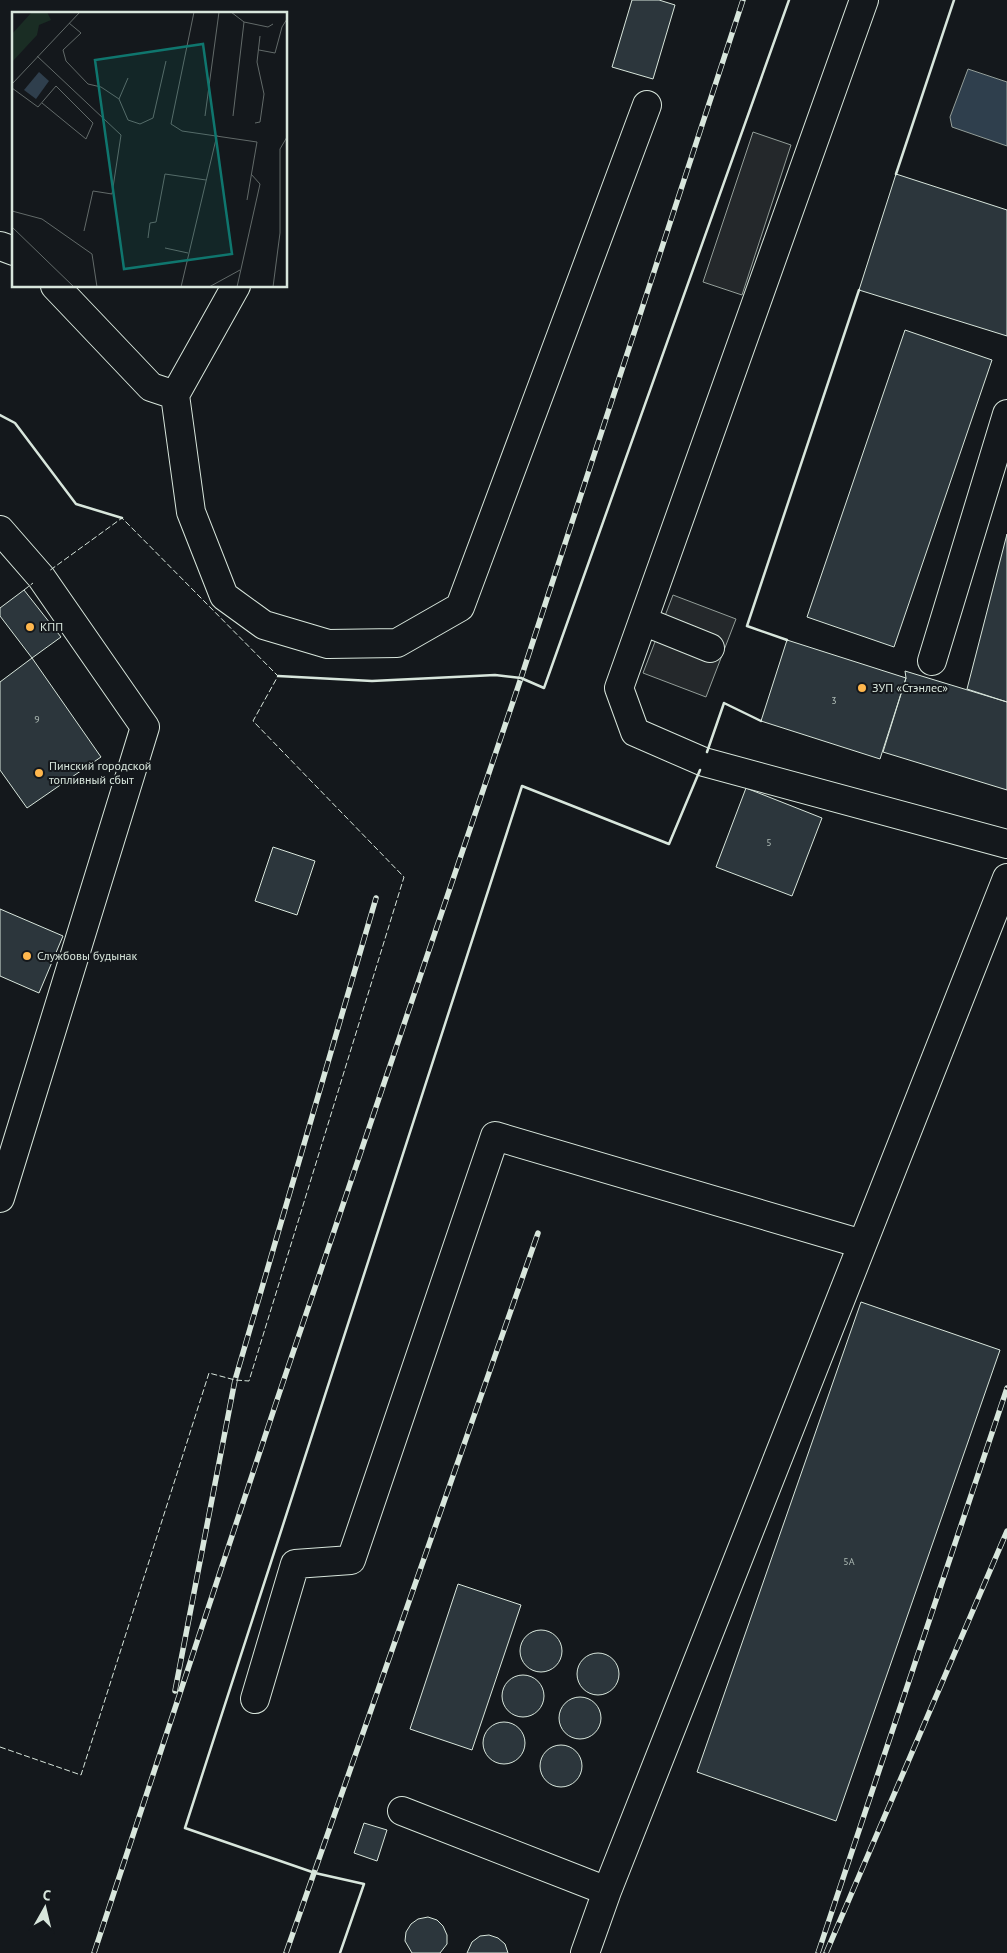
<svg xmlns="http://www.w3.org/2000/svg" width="1007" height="1953" font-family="'PT Sans',sans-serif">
  <rect width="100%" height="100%" fill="#14181c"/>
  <path fill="#24282b" stroke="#939e99" d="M753,132L791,145L742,295L703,282Z
    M673,595L736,619L706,697L643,673Z"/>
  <path fill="#2f3f4d" stroke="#939e99" d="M968,69L1007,82V146L952,127L950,117Z"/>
  <path fill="#2c363c" stroke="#d8e6dc" d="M632,0H659L675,5L653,79L612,67Z
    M896,174L1007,210V336L859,290Z
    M905,330L992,360L894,647L807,617Z
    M1007,534V702L967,689Z
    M24,590L61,637L32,658L0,616V608Z
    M787,640L906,678L880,759L761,721Z
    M32,658L101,757L27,808L0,770V682Z
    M905,671L1007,702V790L883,752L906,678Z
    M746,788L822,818L792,896L716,867Z
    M273,847L315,861L297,915L255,901Z
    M0,909L63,936L39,993L0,976Z
    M861,1302L1000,1350L836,1821L697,1772Z
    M458,1584L521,1605L472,1750L410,1729Z
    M520 1651a21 21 0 1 1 42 0a21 21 0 1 1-42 0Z
    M577 1674a21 21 0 1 1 42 0a21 21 0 1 1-42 0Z
    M502 1696a21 21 0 1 1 42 0a21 21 0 1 1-42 0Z
    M559 1718a21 21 0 1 1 42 0a21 21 0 1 1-42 0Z
    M483 1743a21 21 0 1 1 42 0a21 21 0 1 1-42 0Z
    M540 1766a21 21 0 1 1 42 0a21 21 0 1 1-42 0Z
    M364,1823L387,1830L377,1861L354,1853Z
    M428,1917L437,1920L443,1926L447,1935V1944L440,1953H412L405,1941L406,1932L411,1924L418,1919Z
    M489,1935L498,1938L505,1944L508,1953H467L472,1942L480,1936Z"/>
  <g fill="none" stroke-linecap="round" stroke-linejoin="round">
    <g stroke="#d8e6dc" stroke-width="30">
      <path id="minor" d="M864,0L619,688L635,732L704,762L1007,844
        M0,246L14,251
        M55,286L151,387L175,395L236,286
        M175,395L191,512L224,596L264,625L328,644L397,643L460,607L647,105
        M0,530L41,577L145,727L0,1198
        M643,621L710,648
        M932,661L1007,414
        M255,1699L295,1564L351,1560L495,1136L862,1244
        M402,1811L607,1891
        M585,1953L607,1891L1007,878"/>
    </g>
    <use href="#minor" stroke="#14181c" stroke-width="28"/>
    <g stroke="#d8e6dc" stroke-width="5.5">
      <path id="rail" d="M175,1691L235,1380L376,898
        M94,1953L278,1397L521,678L743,0
        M286,1953L538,1233
        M818,1953L1007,1388
        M826,1953L1007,1531"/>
    </g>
    <use href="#rail" stroke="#14181c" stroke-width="4" stroke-dasharray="11" stroke-linecap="butt"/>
    <path stroke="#d8e6dc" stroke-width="1" stroke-dasharray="6 2.5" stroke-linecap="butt" d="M24,590L33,583
      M0,1747L81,1775L209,1373L235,1380L249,1381L404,877L253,721L278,676L122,518L49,571"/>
    <path stroke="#d8e6dc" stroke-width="2.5" d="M896,174L954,0
      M0,415L15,423L76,504L122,518
      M787,640L747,626L859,290
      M278,676L372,681L495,675L521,678L544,688L789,0
      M707,752L724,703L761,721
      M340,1953L364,1884L315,1873L185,1828L522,786L669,844L700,770"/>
  </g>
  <g fill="#ffb74d" stroke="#14181c" stroke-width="2">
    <circle cx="30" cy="627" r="5"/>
    <circle cx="862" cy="688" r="5"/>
    <circle cx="39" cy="773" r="5"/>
    <circle cx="27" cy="956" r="5"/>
  </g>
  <g text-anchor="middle" stroke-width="4" stroke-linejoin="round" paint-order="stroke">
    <g font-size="10" fill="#adbab4">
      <text x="834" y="704">3</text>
      <text x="37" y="723">9</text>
      <text x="769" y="846">5</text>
      <text x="849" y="1565">5А</text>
    </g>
    <g font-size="12" fill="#d8e6dc" stroke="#14181c" text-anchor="start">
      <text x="40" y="631">КПП</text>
      <text x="872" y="692">ЗУП «Стэнлес»</text>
      <text x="49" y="770">Пинский городской<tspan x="49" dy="14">топливный сбыт</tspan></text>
      <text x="37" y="960">Службовы будынак</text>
    </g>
  </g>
  <g transform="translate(12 12)">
    <rect width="275" height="275" fill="#14181c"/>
    <path d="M20,0H35L39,8L27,13L25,23L0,50V22Z" fill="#1a2d24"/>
    <path d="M27,60L37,69L24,87L12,78Z" fill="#2f3f4d"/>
    <path fill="none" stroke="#626a69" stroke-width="1" d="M182,0L159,112L170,119L245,130L235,188M219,0L232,10L256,15L261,12M57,11L69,21L51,38L54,49L76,72L89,75L107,87L116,66M247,38L263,41L270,15L275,7M25,44L109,123L100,182L81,179L72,219M0,72L68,0M0,76L26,95L44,74L81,111L74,127L30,91M107,87L116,108L128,112L141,106L154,49M193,104L207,0M221,104L232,10M243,111L248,110L252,82L245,50L248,24M0,199L30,207L80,242L85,275M0,215L62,275M136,226L138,211L144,210L153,162L194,168M153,236L176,241M169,275L205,123M197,275L228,258M225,275L248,172L239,162M261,275L268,221V137L275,125"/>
    <path fill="#0f766e" fill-opacity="0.15" stroke="#0f766e" stroke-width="2.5" d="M191,32L220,242L112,257L83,48Z"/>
    <rect width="275" height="275" fill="none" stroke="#d8e6dc" stroke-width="2.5"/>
  </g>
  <g transform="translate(45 1908) rotate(8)" stroke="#14181c" stroke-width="4" paint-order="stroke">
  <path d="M0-4L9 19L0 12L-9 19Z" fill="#d8e6dc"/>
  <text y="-8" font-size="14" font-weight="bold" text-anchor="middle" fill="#d8e6dc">С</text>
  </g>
</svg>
